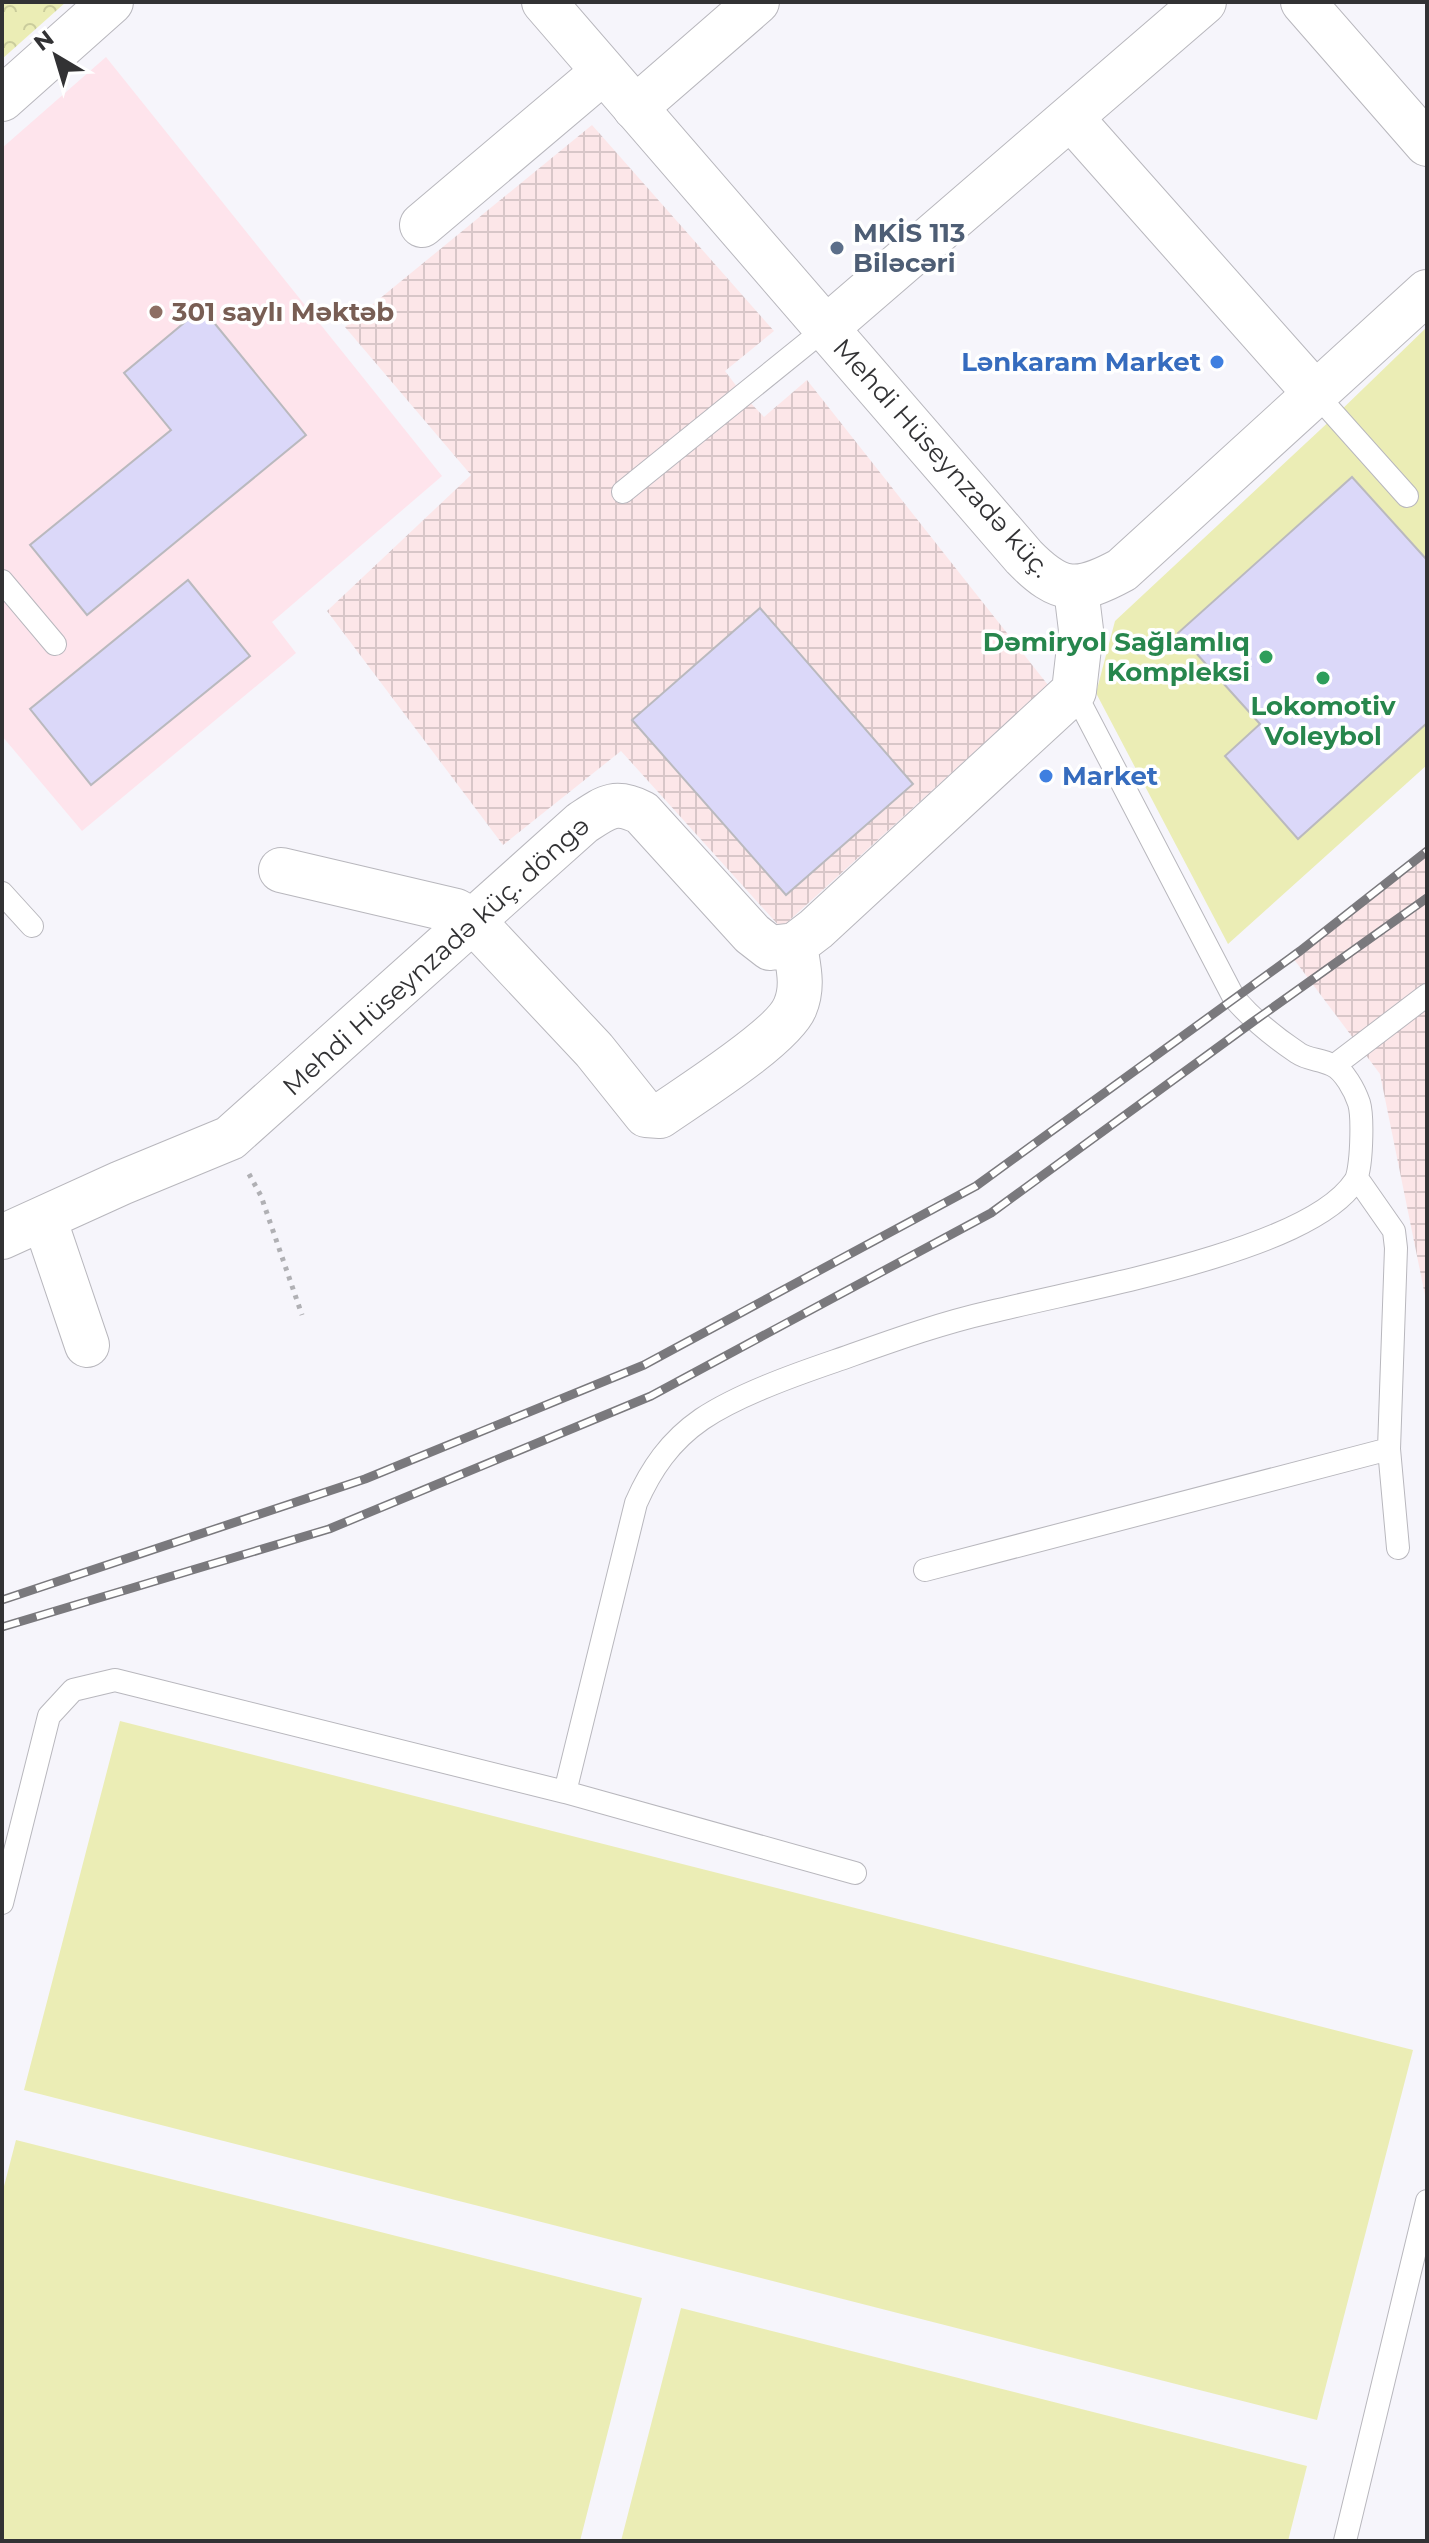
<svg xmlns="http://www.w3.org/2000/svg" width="1429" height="2543" font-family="Montserrat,sans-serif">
  <defs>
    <pattern id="industrial-grid" width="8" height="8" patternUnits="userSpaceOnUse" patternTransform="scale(2)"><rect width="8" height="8" fill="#fce6e8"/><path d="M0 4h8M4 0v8" fill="none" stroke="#d8c6c8"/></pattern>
    <pattern id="park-crowns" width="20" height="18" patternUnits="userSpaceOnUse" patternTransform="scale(2)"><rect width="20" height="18" fill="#ebedb5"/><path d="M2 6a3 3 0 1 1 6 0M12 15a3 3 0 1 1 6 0" fill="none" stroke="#cacc9c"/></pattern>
  </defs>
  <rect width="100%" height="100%" fill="#f6f5fb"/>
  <path fill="url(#industrial-grid)" d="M592,125L774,331L725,371L744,396L764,417L807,380L1048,685L781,928L621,751L503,845L327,611L471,475L345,327Z
    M1427,845V1305L1380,1074L1290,954L1365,899Z"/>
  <path fill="#fee4ec" d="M106,57L442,476L272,622L296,653L82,831L2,736V148Z"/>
  <path fill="url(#park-crowns)" d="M2,2H66L2,59Z"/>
  <path fill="#ebedb5" d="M1427,327V765L1228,944L1096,693L1115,621L1335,416Z
    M120,1721L1413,2050L1317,2420L24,2090Z
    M16,2140L642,2298L580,2541H2V2194Z
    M681,2308L1307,2466L1288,2541H621Z"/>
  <path fill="#dbd8f9" stroke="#bab9be" stroke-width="2" d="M202,308L306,435L87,615L30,545L171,430L124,373Z
    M1352,477L1427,560V723L1298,839L1225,756L1260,724L1178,633Z
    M188,580L250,656L91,785L30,709Z
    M760,608L913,784L786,895L632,720Z"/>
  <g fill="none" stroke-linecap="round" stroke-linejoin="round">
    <g stroke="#b8b7bd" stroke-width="24">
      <path id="service" d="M1315,393L1407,496
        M623,492L826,328
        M2,581L55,644
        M2,893L32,926
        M1335,1065L1427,995
        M1389,1449L1398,1548
        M925,1570L1389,1449L1396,1248L1394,1231L1357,1178
        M565,1792L636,1503C651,1469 670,1441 702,1419C738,1395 794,1375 835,1361C886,1343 937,1324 990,1312C1065,1294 1140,1280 1214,1257C1256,1244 1330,1219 1355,1181C1362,1171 1363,1116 1359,1103C1355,1091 1344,1070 1332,1065C1321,1059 1308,1060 1298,1053C1274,1037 1253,1020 1234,998L1074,691
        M2,1903L49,1716L73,1690L115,1680L565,1792L855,1873
        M1345,2541L1427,2201"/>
    </g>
    <g stroke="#b8b7bd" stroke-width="46">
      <path id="minor" d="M1303,2L1427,144
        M635,108L757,2
        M1071,118L1315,393
        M422,225L603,72
        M826,328L1204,2
        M281,870L456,911L472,920L594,1050L646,1115L660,1116C690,1095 783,1037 795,1007C804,986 798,966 795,945
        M44,1218L87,1345
        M2,1237L121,1183L230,1138L582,823C606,807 615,799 642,813L752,934L770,948L795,945L816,929L1074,691L1081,630L1076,589"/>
    </g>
    <g stroke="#b8b7bd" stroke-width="46">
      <path id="secondary" d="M544,2L1024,557C1060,594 1078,594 1122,570L1427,292
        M2,99L111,2"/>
    </g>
    <path stroke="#b0b0b4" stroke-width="5" stroke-dasharray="4 6" stroke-linecap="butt" d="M249,1174L261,1196L302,1315"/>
    <use href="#service" stroke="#fff" stroke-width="22"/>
    <use href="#minor" stroke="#fff" stroke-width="44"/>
    <use href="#secondary" stroke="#fff" stroke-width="44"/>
    <g stroke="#7a797d" stroke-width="9">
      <path id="rail" d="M2,1600L365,1479L644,1365L976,1186L1300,951L1427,851
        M2,1627L329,1529L651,1396L991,1213L1254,1021L1427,898"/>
    </g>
    <use href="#rail" stroke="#fff" stroke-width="6" stroke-dasharray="18" stroke-linecap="butt"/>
  </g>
  <circle fill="#5c6f8a" stroke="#fff" stroke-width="3" cx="837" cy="248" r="8"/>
  <circle fill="#8d6e63" stroke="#fff" stroke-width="3" cx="156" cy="312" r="8"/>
  <g fill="#3f7fe0" stroke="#fff" stroke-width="3">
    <circle cx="1217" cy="362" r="8"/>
    <circle cx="1046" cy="776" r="8"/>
  </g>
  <g fill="#2e9e5b" stroke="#fff" stroke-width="3">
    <circle cx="1266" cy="657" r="8"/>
    <circle cx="1323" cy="678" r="8"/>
  </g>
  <g text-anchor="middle" stroke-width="7" stroke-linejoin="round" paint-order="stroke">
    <g font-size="26" font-weight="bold" fill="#4e5e75" stroke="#fff" text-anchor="start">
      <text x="853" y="242">MKİS 113<tspan x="853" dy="30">Biləcəri</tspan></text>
    </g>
    <g font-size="26" font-weight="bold" fill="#785e54" stroke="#fff" text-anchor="start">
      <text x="172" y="321">301 saylı Məktəb</text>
    </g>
    <g font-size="26" font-weight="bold" fill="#366cbe" stroke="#fff" text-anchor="end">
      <text x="1201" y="371">Lənkaram Market</text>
      <text x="1062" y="785" text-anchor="start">Market</text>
    </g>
    <g font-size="26" fill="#323234" stroke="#fff">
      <text transform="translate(942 458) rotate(48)" y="9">Mehdi Hüseynzadə küç.</text>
      <text transform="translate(436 956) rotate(-42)" y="9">Mehdi Hüseynzadə küç. döngə</text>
    </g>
    <g font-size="26" font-weight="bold" fill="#27864d" stroke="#fff" text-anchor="end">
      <text x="1250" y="651">Dəmiryol Sağlamlıq<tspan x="1250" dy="30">Kompleksi</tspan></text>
      <text x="1323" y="715" text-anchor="middle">Lokomotiv<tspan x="1323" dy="30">Voleybol</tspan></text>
    </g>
  </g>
  <rect width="1429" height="2543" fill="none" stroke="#323234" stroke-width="8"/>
  <g transform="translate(56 56) rotate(322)" stroke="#ffffff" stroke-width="6" paint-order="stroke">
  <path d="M0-6L14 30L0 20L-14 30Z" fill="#323234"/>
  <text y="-12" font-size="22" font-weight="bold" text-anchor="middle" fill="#323234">N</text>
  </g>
</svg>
